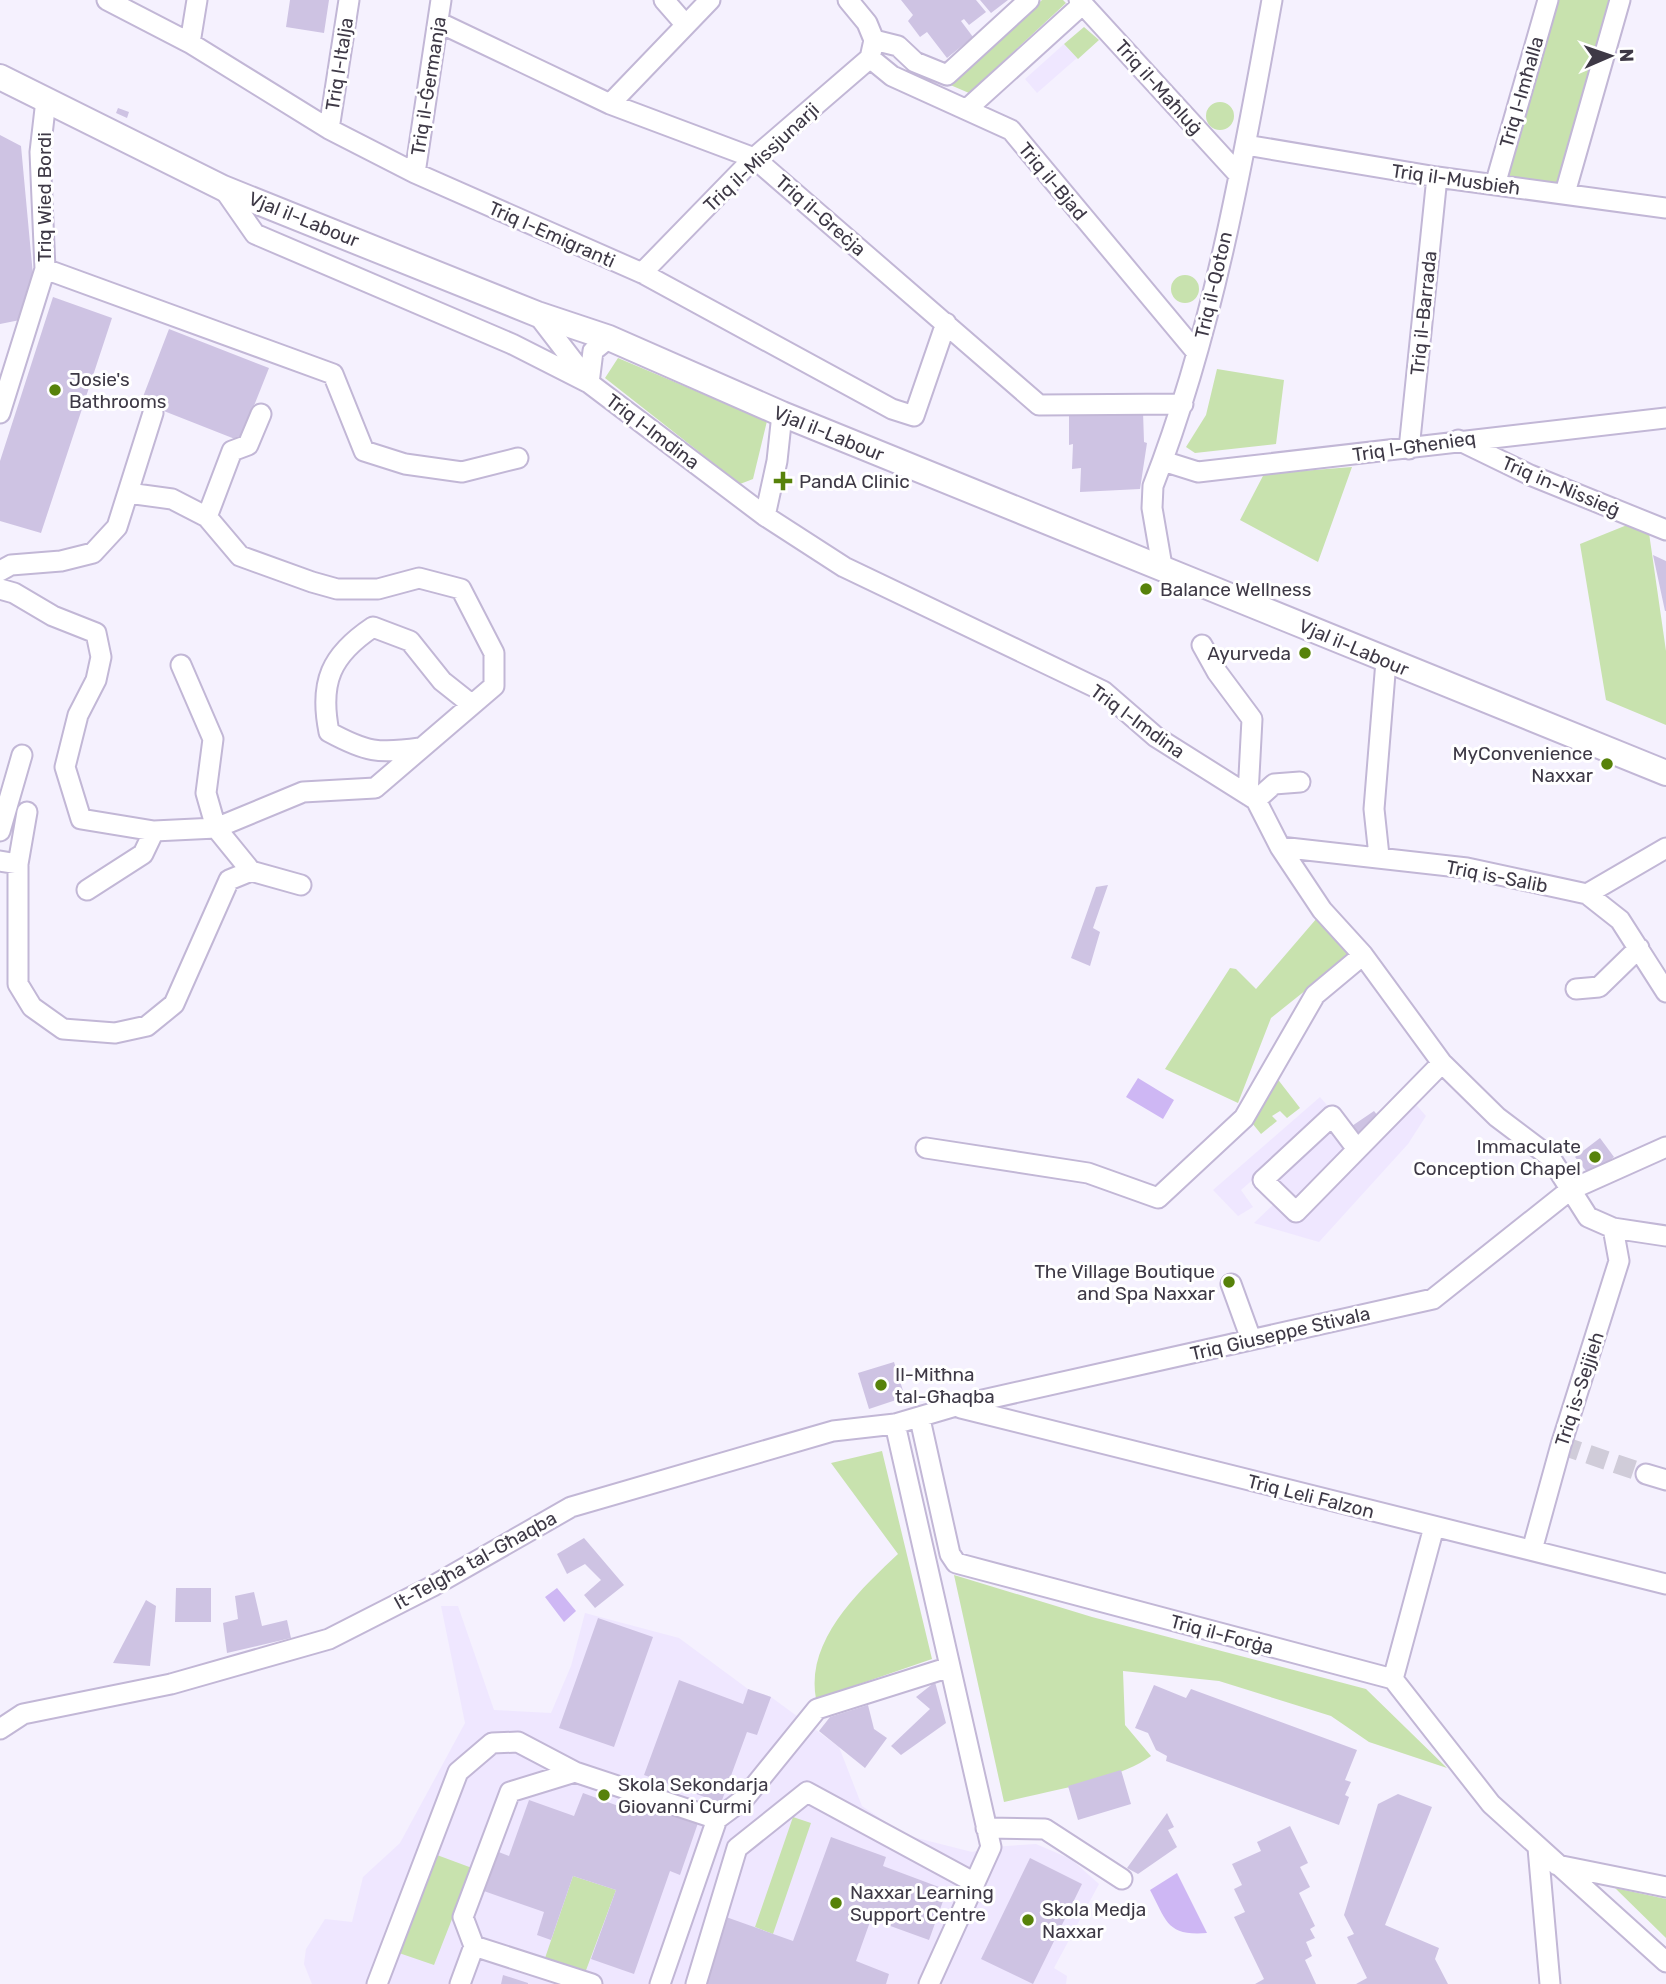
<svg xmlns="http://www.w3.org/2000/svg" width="1666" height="1984" font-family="Rubik,sans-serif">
  <rect width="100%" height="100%" fill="#f5f1fe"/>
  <path fill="#efe7ff" d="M1064,44L1077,58L1037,93L1025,79Z
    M1320,1097L1332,1111L1241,1190L1253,1207L1238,1216L1213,1190Z
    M1412,1100L1426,1116L1408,1144L1319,1242L1254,1223L1275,1203L1289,1215Z
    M1329,1128L1348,1150L1296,1198L1276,1179Z
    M441,1606H458L494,1710L551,1713L571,1666L585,1613L679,1638L748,1689L771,1697L839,1747L862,1806L905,1835L972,1852L991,1847L1036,1844L1071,1859L1099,1884L1054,1968L1067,1976L1066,1984H312L304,1964L306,1949L325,1919L352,1922L363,1877L400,1843L465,1723Z"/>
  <path fill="#c8e2ae" d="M1042,0H1063L1066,3L969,93L948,84Z
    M1557,0H1609L1558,186L1506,181Z
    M1084,27L1099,40L1078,59L1064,44Z
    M1206 116a14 14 0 1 1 28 0a14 14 0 1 1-28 0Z
    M1171 289a14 14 0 1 1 28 0a14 14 0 1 1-28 0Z
    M618,358L767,421L753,479L740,484L605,378Z
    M1217,369L1284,380L1276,444L1195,453L1186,447L1206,415Z
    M1352,467L1318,562L1240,520L1264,474Z
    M1627,525L1649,533L1666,651V725L1606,700L1580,544Z
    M1317,918L1351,954L1271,1018L1238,1103L1165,1069L1230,968L1236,969L1256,989Z
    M1276,1077L1300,1108L1287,1118L1280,1111L1272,1116L1277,1121L1261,1134L1252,1123Z
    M882,1451L932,1659L816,1699C805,1640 860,1590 898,1554L831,1463Z
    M954,1575L1092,1617L1366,1689L1447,1768L1369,1742L1331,1716L1219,1681L1123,1671L1125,1725L1151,1756C1119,1780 1044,1792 1004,1802Z
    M793,1817L811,1823L773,1934L755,1927Z
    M437,1855L472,1868L434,1965L399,1953Z
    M573,1876L616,1890L585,1973L544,1961Z
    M1615,1888L1666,1899V1938Z"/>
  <path fill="#ceb7f4" d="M1138,1078L1174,1100L1163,1119L1126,1097Z
    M557,1588L576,1611L564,1622L545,1597Z
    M1177,1873L1207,1933C1167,1936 1167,1922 1150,1890Z"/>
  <path fill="#cec3e3" d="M290,0H329L324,33L286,27Z
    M901,0H976L986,12L969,25L964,19L961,21L973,37L947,58L927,32L920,37L908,21L913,15Z
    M980,0H1008L991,13Z
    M118,108L129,112L127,118L116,113Z
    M0,135L21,146L34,286L25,319L0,324Z
    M53,297L112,318L41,533L0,521V461Z
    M169,329L269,368L240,441L141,402Z
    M1069,411H1143L1144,442L1147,443L1140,489L1080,492L1081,468L1072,469L1073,444L1069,445Z
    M1653,555L1666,561V611H1665Z
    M1108,885L1093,928L1100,932L1090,966L1071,958L1096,887Z
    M1374,1111L1378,1116L1359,1136L1349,1128Z
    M1600,1138L1614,1157L1590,1176L1575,1157Z
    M894,1362L905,1397L869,1409L858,1373Z
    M584,1538L624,1585L595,1608L584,1595L601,1580L585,1564L567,1574L557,1554Z
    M176,1588H211V1622H175Z
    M254,1592L262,1626L287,1620L291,1638L227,1653L223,1623L238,1619L235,1596Z
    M146,1600L156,1606L150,1666L113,1663Z
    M598,1618L653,1637L614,1747L559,1728Z
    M679,1680L743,1704L748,1689L771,1697L757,1735L747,1732L721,1803L644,1775Z
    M935,1682L946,1723L901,1755L891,1746L930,1709L916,1697Z
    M1154,1685L1186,1698L1191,1689L1357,1750L1345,1780L1351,1782L1345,1795L1349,1797L1339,1825L1166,1761L1167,1756L1156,1750L1148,1733L1135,1728Z
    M868,1705L874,1729L887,1738L865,1768L819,1731L830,1717Z
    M1121,1770L1131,1804L1078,1820L1068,1786Z
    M583,1793L632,1811L636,1800L698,1823L680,1875L670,1871L634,1974L591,1959L616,1890L573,1876L551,1940L537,1935L544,1912L481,1890L496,1851L509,1856L529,1800L574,1816Z
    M1398,1794L1432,1807L1385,1925L1439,1948L1435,1959L1448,1984H1356L1367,1978L1347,1937L1354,1934L1344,1915L1378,1804Z
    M1167,1813L1174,1827L1168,1830L1177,1847L1138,1874L1127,1868Z
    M1290,1826L1308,1863L1300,1867L1310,1887L1299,1893L1315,1926L1310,1929L1315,1938L1306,1942L1312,1956L1305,1960L1316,1984H1255L1264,1979L1234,1917L1245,1912L1234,1889L1242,1885L1232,1864L1261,1851L1257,1842Z
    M831,1837L886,1857L883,1866L947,1890L929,1940L871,1919L856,1961L889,1974L886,1984H704L726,1917L793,1941Z
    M1030,1858L1082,1884L1033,1984L981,1959Z
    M503,1975L528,1983V1984H501Z"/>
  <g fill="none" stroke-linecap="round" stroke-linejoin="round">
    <path stroke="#d0ccd9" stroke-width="19" stroke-dasharray="19 10" stroke-linecap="butt" d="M1561,1445L1646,1474"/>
    <g stroke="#c2b7d6" stroke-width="23">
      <path id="minor" d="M107,0L190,43L329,129L415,173L642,273L892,409L914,416L946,323
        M664,0L685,24
        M848,0L867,23L874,40
        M1079,0L1239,175
        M438,22L610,104L754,158L1039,405L1183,404
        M874,40L898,46L915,62L947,75L1029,0
        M190,43L197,0
        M870,58L892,76L1011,130L1197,353
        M610,104L710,0
        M967,109L1083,4
        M329,129L349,0
        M1246,145L1437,177L1666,208
        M415,173L441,0
        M1495,185L1548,0
        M223,188L255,234L512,344L589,383L765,516L844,567L1103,691L1156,737L1256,800L1280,847L1322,910L1363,955L1442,1063L1497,1117L1550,1157L1588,1217L1613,1228L1666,1236
        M1565,193L1620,0
        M45,269L333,374L364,451L405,464L462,472L518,458
        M642,273L754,158L870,58L874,40
        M537,314L587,379
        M589,383L593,351L609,338
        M0,413L45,269L40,152L46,100
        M1458,440L1530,475L1666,530
        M1409,449L1437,177
        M1163,461L1198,472L1666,418
        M765,516L777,461L782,414
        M207,517L232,451L248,445L261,414
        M1162,566L1152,508L1153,486C1213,332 1243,162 1272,0
        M0,571L11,565L61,561L93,553L117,527L153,413
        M0,589L14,593L53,616L96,633L101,657L96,680L78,715L65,767L81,819L154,831L216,828L303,792L375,788L494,686V653L461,589L419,578L378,589H337L312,582L240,556L207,517L172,499L128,493
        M1202,645L1217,672L1252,719L1248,795
        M181,665L213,739L206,793L216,828L251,871L301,885
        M420,748C378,754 366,752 329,732C319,682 331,655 373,627L410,641L442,681L471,704
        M1256,800L1274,784L1300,782
        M27,812L18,864V984L32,1007L63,1029L115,1033L147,1026L174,1004L229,880L251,871
        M0,831L22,755
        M1280,847L1467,868L1587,894L1620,920L1666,992
        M1379,856L1374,809L1386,661
        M0,861L18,864
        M87,890L143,854L154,831
        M1587,894L1666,848
        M1576,989L1599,987L1639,948
        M926,1148L1088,1173L1158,1198L1244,1118L1315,995L1363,955
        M1357,1149L1332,1116L1263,1180L1296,1212L1442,1063
        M1231,1284L1251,1339
        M961,1408L1666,1584
        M920,1419L950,1554L956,1563L1393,1679L1491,1804L1666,1962
        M895,1424L991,1847L929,1984
        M1646,1474L1666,1480
        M1532,1550L1561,1445L1619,1261L1613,1228
        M1393,1679L1434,1527
        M0,1729L23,1714L171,1684L329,1639L433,1586L571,1507L833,1431L895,1424L956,1406L1433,1299L1570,1190L1666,1147
        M986,1828L1045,1829L1122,1879
        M1538,1848L1550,1984
        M1557,1865L1666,1887
        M474,1946L592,1984
        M377,1984L458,1772L492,1743L518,1742L575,1772L717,1819
        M460,1984L474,1946L463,1917L510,1792L575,1772
        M660,1984L717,1819L744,1799L817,1709L950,1667
        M696,1984L737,1848L807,1792L975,1883"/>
    </g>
    <g stroke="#c2b7d6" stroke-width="28">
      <path id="major" d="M0,77L223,188L537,314L609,338L782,414L1666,773"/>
    </g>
    <use href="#minor" stroke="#fff" stroke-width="19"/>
    <use href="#major" stroke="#fff" stroke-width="24"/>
  </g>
  <g fill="#57820a" stroke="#fff" stroke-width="2.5">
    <circle cx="55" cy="390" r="7"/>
    <path d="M779.5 470.5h7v7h7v7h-7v7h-7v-7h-7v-7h7z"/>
    <circle cx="1146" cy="589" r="7"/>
    <circle cx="1305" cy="653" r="7"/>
    <circle cx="1607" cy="764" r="7"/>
    <circle cx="1595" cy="1157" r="7"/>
    <circle cx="1229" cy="1282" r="7"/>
    <circle cx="881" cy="1385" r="7"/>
    <circle cx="604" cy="1795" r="7"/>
    <circle cx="836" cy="1903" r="7"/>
    <circle cx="1028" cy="1920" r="7"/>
  </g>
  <g text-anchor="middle" stroke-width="6" stroke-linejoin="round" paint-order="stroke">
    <g font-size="19" fill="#3e3946" stroke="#fff">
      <text transform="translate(339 64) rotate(-81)" y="7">Triq l-Italja</text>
      <text transform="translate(428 86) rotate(-81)" y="7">Triq il-Ġermanja</text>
      <text transform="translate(1159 87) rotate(48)" y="7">Triq il-Maħluġ</text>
      <text transform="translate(1521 92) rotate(-74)" y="7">Triq l-Imħalla</text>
      <text transform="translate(761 157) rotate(-43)" y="7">Triq il-Missjunarji</text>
      <text transform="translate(1456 179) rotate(8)" y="7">Triq il-Musbieħ</text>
      <text transform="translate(1053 181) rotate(50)" y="7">Triq il-Bjad</text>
      <text transform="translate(44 197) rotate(-90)" y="7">Triq Wied Bordi</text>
      <text transform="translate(821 215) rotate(41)" y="7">Triq il-Greċja</text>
      <text transform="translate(304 219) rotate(22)" y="7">Vjal il-Labour</text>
      <text transform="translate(552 234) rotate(24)" y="7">Triq l-Emigranti</text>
      <text transform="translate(1213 285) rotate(-77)" y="7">Triq il-Qoton</text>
      <text transform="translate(1423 313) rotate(-84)" y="7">Triq il-Barrada</text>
      <text transform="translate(653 431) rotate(37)" y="7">Triq l-Imdina</text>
      <text transform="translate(829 433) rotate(22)" y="7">Vjal il-Labour</text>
      <text transform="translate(1414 446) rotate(-8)" y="7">Triq l-Għenieq</text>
      <text transform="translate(1561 486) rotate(23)" y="7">Triq in-Nissieġ</text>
      <text transform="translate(1354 647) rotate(23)" y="7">Vjal il-Labour</text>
      <text transform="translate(1138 721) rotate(36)" y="7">Triq l-Imdina</text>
      <text transform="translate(1497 876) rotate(11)" y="7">Triq is-Salib</text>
      <text transform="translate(1280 1333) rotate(-13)" y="7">Triq Giuseppe Stivala</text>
      <text transform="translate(1579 1389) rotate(-72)" y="7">Triq is-Sejjieh</text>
      <text transform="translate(1311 1496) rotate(14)" y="7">Triq Leli Falzon</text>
      <text transform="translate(475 1560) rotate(-29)" y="7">It-Telgħa tal-Għaqba</text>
      <text transform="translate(1222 1634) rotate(15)" y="7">Triq il-Forġa</text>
    </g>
    <g font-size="19" fill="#3e3946" stroke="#fff" text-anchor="start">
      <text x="69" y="386">Josie's<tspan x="69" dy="22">Bathrooms</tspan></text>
      <text x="799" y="488">PandA Clinic</text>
      <text x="1160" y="596">Balance Wellness</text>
      <text x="1291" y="660" text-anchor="end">Ayurveda</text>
      <text x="1593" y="760" text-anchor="end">MyConvenience<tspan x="1593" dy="22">Naxxar</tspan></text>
      <text x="1581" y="1153" text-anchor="end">Immaculate<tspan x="1581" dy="22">Conception Chapel</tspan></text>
      <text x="1215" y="1278" text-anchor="end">The Village Boutique<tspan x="1215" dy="22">and Spa Naxxar</tspan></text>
      <text x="895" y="1381">Il-Mitħna<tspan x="895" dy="22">tal-Għaqba</tspan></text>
      <text x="618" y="1791">Skola Sekondarja<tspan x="618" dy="22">Giovanni Curmi</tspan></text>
      <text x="850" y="1899">Naxxar Learning<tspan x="850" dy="22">Support Centre</tspan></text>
      <text x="1042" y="1916">Skola Medja<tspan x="1042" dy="22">Naxxar</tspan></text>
    </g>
  </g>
  <g transform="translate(1610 56) rotate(88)" stroke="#ffffff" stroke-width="5" paint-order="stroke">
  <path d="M0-5L12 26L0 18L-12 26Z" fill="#3e3946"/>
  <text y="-10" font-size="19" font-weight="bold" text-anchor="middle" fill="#3e3946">N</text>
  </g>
</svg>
